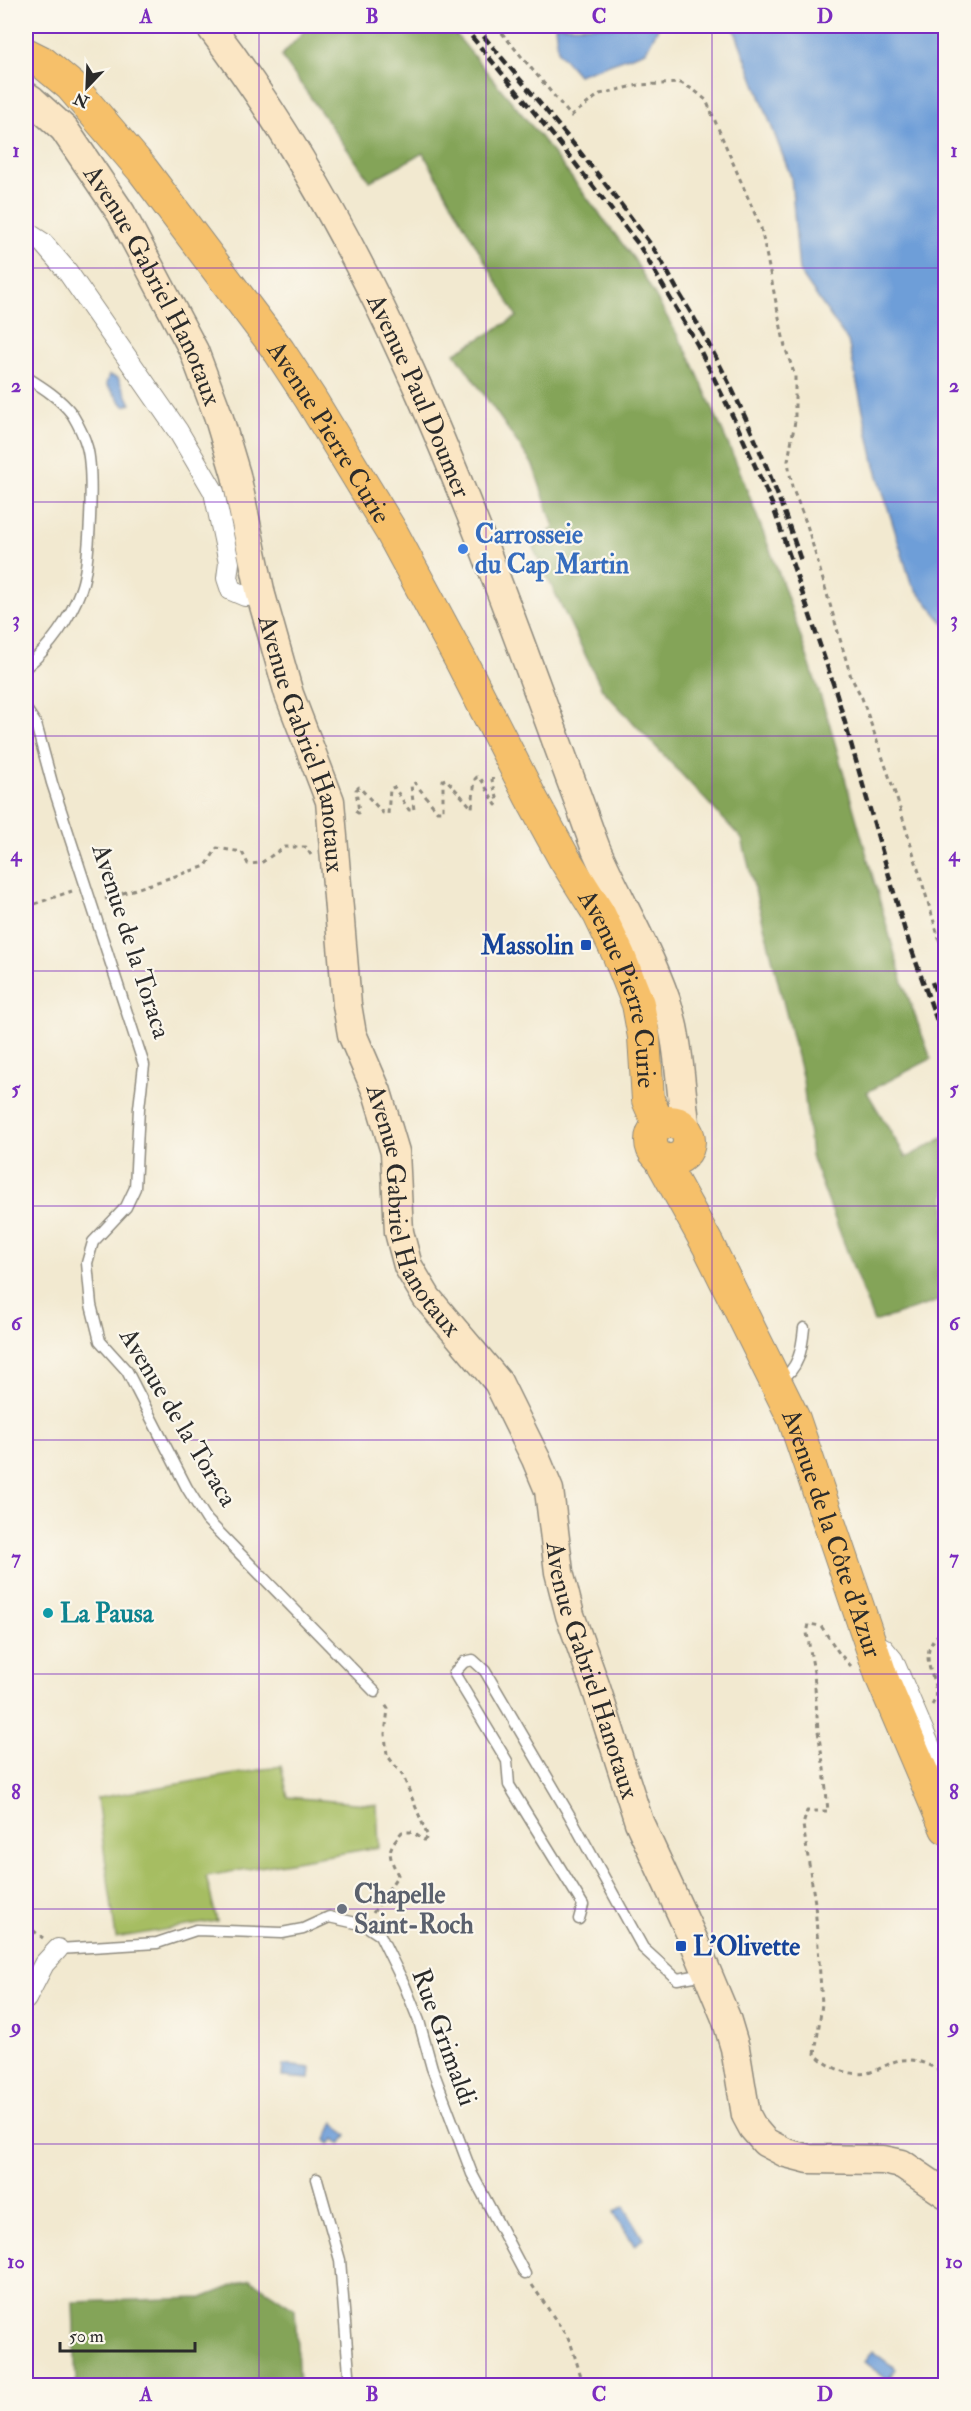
<svg xmlns="http://www.w3.org/2000/svg" width="971" height="2411" font-family="'IM FELL Double Pica',serif">
  <rect width="100%" height="100%" fill="#fbf7ec"/>
  <filter id="ink" filterUnits="userSpaceOnUse"><feTurbulence type="fractalNoise" baseFrequency=".0167" numOctaves="2"/><feDisplacementMap in="SourceGraphic" scale="12" xChannelSelector="R" yChannelSelector="G"/><feConvolveMatrix kernelMatrix="1 2 1 2 8 2 1 2 1" color-interpolation-filters="sRGB"/></filter>
  <filter id="wash" filterUnits="userSpaceOnUse"><feTurbulence type="fractalNoise" baseFrequency=".008" numOctaves="4" result="noise"/><feDisplacementMap in="SourceGraphic" scale="24" xChannelSelector="R" yChannelSelector="G"/><feGaussianBlur stdDeviation="1.35" result="paint"/><feColorMatrix in="noise" values="0 0 0 0 0 0 0 0 0 0 0 0 0 0 0 0 0 1.4 0 .05"/><feComposite in="paint" operator="in"/></filter>
  <g filter="url(#wash)">
    <rect width="100%" height="100%" fill="#f2e9d0"/>
    <path fill="#a6bd62" stroke="#687446" stroke-width="1.5" d="M281,1766L288,1797L377,1805L379,1847L206,1876L217,1921L116,1938L97,1798Z"/>
    <path fill="#84a458" stroke="#586842" stroke-width="1.5" d="M309,26H449L535,130L634,259L691,359L739,469L784,587L829,722L903,983L931,1059L867,1092L906,1158L945,1137V1299L874,1322L811,1156L803,1080L742,839L602,689L533,548L554,527L533,465L455,353L517,317L423,153L370,181L281,56Z
      M250,2279L295,2309L299,2385H76L73,2302L202,2298Z"/>
    <path fill="#6e9ed8" stroke="#4c6482" stroke-width="1.5" d="M555,26H659L646,51L578,75L558,52Z
      M733,26H945V625L911,583L875,466L848,341L799,271L791,177Z
      M109,375L118,378L131,404L124,406L106,384Z
      M283,2065L311,2068L310,2079L282,2077Z
      M334,2122L347,2136L341,2144L335,2139L329,2144L326,2140Z
      M624,2206L643,2239L634,2245L614,2212Z
      M872,2351L896,2369L888,2380L864,2362Z"/>
  </g>
  <g filter="url(#ink)">
    <g fill="none" stroke-linecap="round" stroke-linejoin="round">
      <g stroke="#8e8a7e" stroke-width="13">
        <path id="lane" d="M26,377C42,387 60,398 72,414C78,424 84,436 87,447C94,472 90,565 81,589C70,619 50,647 26,667
          M26,709L36,724L52,783L144,1065L139,1108L135,1188L126,1207L93,1242L87,1263L91,1305L100,1341L127,1371L187,1488L207,1520L375,1692
          M779,1381C799,1369 802,1349 804,1328
          M579,1919L583,1905L509,1785L507,1761L454,1673L464,1662L473,1660L485,1671L570,1816L643,1948L677,1979L706,1974
          M58,1949L157,1943L196,1930L282,1933L303,1929L329,1917L365,1925L380,1935L404,1984L419,2021L432,2068L472,2174L525,2274
          M317,2179L340,2260L350,2386"/>
      </g>
      <g stroke="#8e8a7e" stroke-width="22">
        <path id="street" d="M26,232L43,243L67,271L178,431L214,492L229,563L227,578L231,590L245,596L261,595
          M873,1643L883,1648L893,1660L946,1784
          M26,1999L44,1964L58,1949"/>
      </g>
      <g stroke="#8e8a7e" stroke-width="31">
        <g id="secondary">
          <path id="s1" d="M210,26C382,251 476,523 573,786C581,807 588,828 596,849C618,899 647,947 665,998C680,1040 680,1087 686,1130"/>
          <path id="s2" d="M26,96L32,100L64,129L121,213L194,351L218,415L236,475L261,595L289,694L330,801L347,1005L352,1034L377,1092L395,1152L399,1232L408,1266L427,1298L498,1382L536,1459L549,1490L559,1572L570,1615L596,1688L639,1822L693,1939L726,2018L735,2048L746,2115L753,2128L765,2142L786,2153L809,2159L883,2160L902,2164L946,2194"/>
        </g>
      </g>
      <g stroke="#8e8a7e" stroke-width="34">
        <g id="primary">
          <path id="s3" d="M26,54L42,62L71,86L142,169L279,351L310,398L391,531L461,661L530,796L564,858L599,914L619,956L638,1004L644,1037L648,1100L655,1116L664,1123"/>
          <circle cx="670" cy="1141" r="19"/>
          <path id="s4" d="M660,1158L708,1245L794,1419L882,1678L946,1828"/>
        </g>
      </g>
      <path stroke="#8e8a7e" stroke-width="3" stroke-dasharray="4.5 4.5" stroke-linecap="butt" d="M496,26L571,116L600,94L639,85L681,83L694,90L706,100L761,228L785,347L795,376V421L788,461L792,487L807,525L851,677L862,698L897,799L946,962
        M355,811L358,813L359,812L356,790L359,787L383,813L388,814L390,789L394,787L409,810H414L411,785L415,783L437,811H443V780L446,779L472,808L475,779L477,777L481,779L496,805L498,801L492,780L493,777
        M105,899L206,866L217,848L242,852L248,864L261,863L284,847H306L311,855
        M26,907L72,891
        M946,1080V1089
        M851,1666L839,1653L821,1626L809,1624L807,1633L814,1672L818,1731L824,1769L828,1811H807L803,1825L815,1903L822,2004L815,2054C827,2067 852,2078 871,2072C881,2069 891,2061 901,2060C918,2058 931,2066 946,2074
        M932,1705C947,1682 909,1660 942,1631L946,1633
        M373,1913L398,1875C388,1854 386,1850 402,1832H412L424,1840L428,1837L403,1776L387,1755L385,1734L388,1709L384,1703
        M26,1925L43,1938
        M532,2285L570,2341L584,2386"/>
      <use href="#lane" stroke="#fff" stroke-width="10"/>
      <use href="#street" stroke="#fff" stroke-width="20"/>
      <use href="#secondary" stroke="#fbe6c4" stroke-width="28"/>
      <use href="#primary" stroke="#f6c06b" stroke-width="32"/>
      <path stroke="#2b2b2b" stroke-width="4.5" stroke-dasharray="9 4.5" stroke-linecap="butt" d="M463,26L556,139L639,245L697,344L736,423L772,504L837,695L905,931L946,1046
        M475,26C533,95 593,165 646,238C659,255 669,275 679,293C731,377 770,467 801,561
        M932,982L946,1019"/>
    </g>
  </g>
  <path fill="none" stroke="#7b2cbf" stroke-width="1.5" stroke-opacity="0.55" d="M259,26V2386M486,26V2386M712,26V2386M26,268H946M26,502H946M26,736H946M26,971H946M26,1206H946M26,1440H946M26,1674H946M26,1909H946M26,2144H946"/>
  <circle fill="#3f7fe0" stroke="#fbf7ec" stroke-width="2" cx="463" cy="549" r="6"/>
  <g fill="#1a4fb4" stroke="#fbf7ec" stroke-width="2">
    <rect x="580" y="939" width="12" height="12" rx="3"/>
    <rect x="675" y="1940" width="12" height="12" rx="3"/>
  </g>
  <circle fill="#0f9aa8" stroke="#fbf7ec" stroke-width="2" cx="48" cy="1613" r="6"/>
  <circle fill="#6b7280" stroke="#fbf7ec" stroke-width="2" cx="342" cy="1909" r="6"/>
  <g text-anchor="middle" stroke-width="4.5" stroke-linejoin="round" paint-order="stroke">
    <g font-size="26" fill="#2b2b2b" stroke="#fbf7ec">
      <text dy="9" stroke="none"><textPath href="#s2" startOffset="231">Avenue Gabriel Hanotaux</textPath></text>
      <text dy="9" stroke="none"><textPath href="#s1" startOffset="426">Avenue Paul Doumer</textPath></text>
      <text dy="9" stroke="none"><textPath href="#s3" startOffset="488">Avenue Pierre Curie</textPath></text>
      <text dy="9" stroke="none"><textPath href="#s2" startOffset="717">Avenue Gabriel Hanotaux</textPath></text>
      <text transform="translate(132 941) rotate(72)" y="9">Avenue de la Toraca</text>
      <text dy="9" stroke="none"><textPath href="#s3" startOffset="1119">Avenue Pierre Curie</textPath></text>
      <text dy="9" stroke="none"><textPath href="#s2" startOffset="1203">Avenue Gabriel Hanotaux</textPath></text>
      <text transform="translate(179 1417) rotate(59)" y="9">Avenue de la Toraca</text>
      <text dy="9" stroke="none"><textPath href="#s4" startOffset="414">Avenue de la Côte d'Azur</textPath></text>
      <text dy="9" stroke="none"><textPath href="#s2" startOffset="1707">Avenue Gabriel Hanotaux</textPath></text>
      <text transform="translate(445 2037) rotate(70)" y="9">Rue Grimaldi</text>
    </g>
    <g font-size="26" font-weight="bold" fill="#366cbe" stroke="#fbf7ec" text-anchor="start">
      <text x="475" y="543">Carrosseie<tspan x="475" dy="30">du Cap Martin</tspan></text>
    </g>
    <g font-size="26" font-weight="bold" fill="#164399" stroke="#fbf7ec" text-anchor="end">
      <text x="574" y="954">Massolin</text>
      <text x="693" y="1955" text-anchor="start">L'Olivette</text>
    </g>
    <g font-size="26" font-weight="bold" fill="#0d838f" stroke="#fbf7ec" text-anchor="start">
      <text x="60" y="1622">La Pausa</text>
    </g>
    <g font-size="26" font-weight="bold" fill="#5b616d" stroke="#fbf7ec" text-anchor="start">
      <text x="354" y="1903">Chapelle<tspan x="354" dy="30">Saint-Roch</tspan></text>
    </g>
  </g>
  <rect width="971" height="2411" fill="none" stroke="#fbf7ec" stroke-width="66"/>
  <g transform="translate(87 87) rotate(203)" stroke="#fbf7ec" stroke-width="4.5" paint-order="stroke">
  <path d="M0-4.5L10 22L0 15L-10 22Z" fill="#2b2b2b"/>
  <text y="-9" font-size="16" font-weight="bold" text-anchor="middle" fill="#2b2b2b">N</text>
  </g>
  <path d="M60 2342v9h135v-9" fill="none" stroke="#2b2b2b" stroke-width="3"/>
  <text x="69" y="2342" font-size="18" fill="#2b2b2b" stroke="#fbf7ec" stroke-width="4.5" paint-order="stroke">50 m</text>
  <rect x="33" y="33" width="905" height="2345" fill="none" stroke="#7b2cbf" stroke-width="2"/>
  <g font-size="20" text-anchor="middle" font-weight="bold" fill="#7b2cbf">
    <text x="146" y="23">A</text>
    <text x="372" y="23">B</text>
    <text x="599" y="23">C</text>
    <text x="825" y="23">D</text>
    <text x="16" y="157">1</text>
    <text x="954" y="157">1</text>
    <text x="16" y="392">2</text>
    <text x="954" y="392">2</text>
    <text x="16" y="626">3</text>
    <text x="954" y="626">3</text>
    <text x="16" y="861">4</text>
    <text x="954" y="861">4</text>
    <text x="16" y="1095">5</text>
    <text x="954" y="1095">5</text>
    <text x="16" y="1330">6</text>
    <text x="954" y="1330">6</text>
    <text x="16" y="1564">7</text>
    <text x="954" y="1564">7</text>
    <text x="16" y="1799">8</text>
    <text x="954" y="1799">8</text>
    <text x="16" y="2033">9</text>
    <text x="954" y="2033">9</text>
    <text x="16" y="2268">10</text>
    <text x="954" y="2268">10</text>
    <text x="146" y="2401">A</text>
    <text x="372" y="2401">B</text>
    <text x="599" y="2401">C</text>
    <text x="825" y="2401">D</text>
  </g>
</svg>
